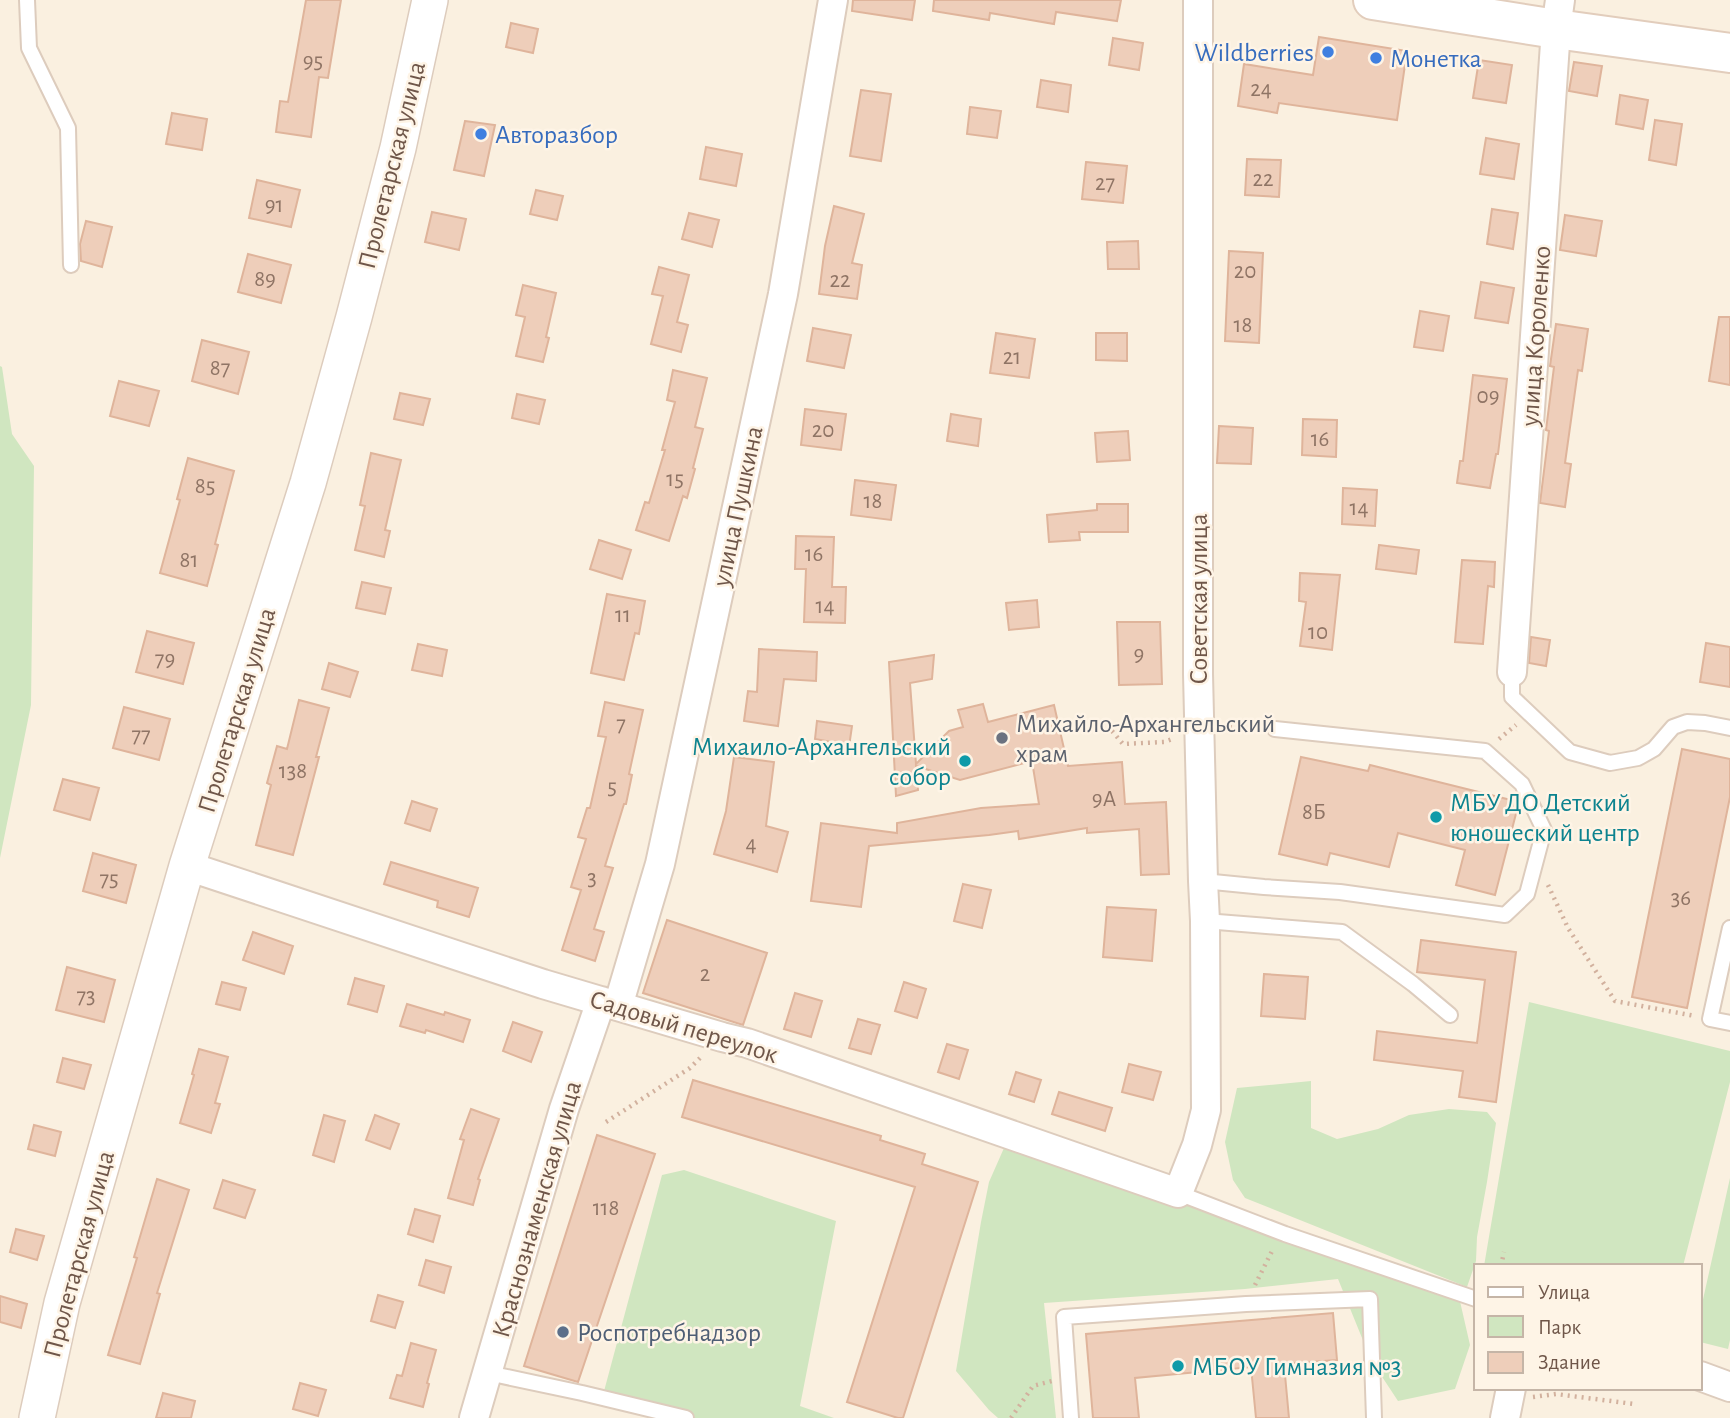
<svg xmlns="http://www.w3.org/2000/svg" width="1730" height="1418" font-family="'Alegreya Sans',sans-serif">
  <rect width="100%" height="100%" fill="#faf0e0"/>
  <path fill="#d0e6c0" d="M0,366L2,367L12,434L34,466L31,705L0,858Z
    M1529,1002L1730,1051V1082L1683,1266H1484Z
    M1311,1081V1128L1337,1139L1378,1129L1409,1115L1449,1109L1487,1112L1496,1123L1487,1182L1477,1237L1476,1261L1467,1287L1245,1198L1233,1180L1225,1142L1237,1088Z
    M1004,1148L1139,1188L1459,1297L1470,1345L1455,1389L1398,1401L1371,1360L1338,1279L1245,1289L1044,1303L1056,1418H998L989,1410L956,1371L981,1222L989,1182Z
    M684,1170L836,1221L800,1406L834,1418H666L603,1395L662,1175Z
    M1730,1178V1340L1728,1349L1700,1342V1313Z"/>
  <path fill="#eeceba" stroke="#dfb49b" stroke-width="2" d="M306,0H341L328,78L319,77L311,137L276,132L280,101L288,102Z
    M853,0H915L912,20L852,11Z
    M934,0H1121L1117,21L1056,12L1054,24L990,13L989,20L933,11Z
    M511,23L538,29L533,53L506,47Z
    M1319,37L1407,51L1397,120L1279,103L1277,113L1238,106L1244,64L1313,75Z
    M1113,38L1143,43L1139,70L1109,65Z
    M1479,60L1512,65L1506,103L1473,98Z
    M1574,62L1602,66L1597,96L1569,91Z
    M1041,80L1071,85L1068,112L1037,107Z
    M861,90L891,94L881,161L850,156Z
    M1620,95L1648,100L1643,129L1616,124Z
    M970,107L1001,111L997,138L967,134Z
    M172,113L207,119L202,150L166,144Z
    M1655,120L1682,124L1676,165L1649,160Z
    M465,121L495,125L484,176L454,170Z
    M1486,138L1519,144L1514,179L1480,174Z
    M706,147L742,154L736,186L700,179Z
    M1247,159L1281,160L1279,197L1245,195Z
    M1086,162L1127,166L1123,203L1082,199Z
    M257,180L300,190L291,227L249,218Z
    M536,190L563,196L557,220L530,214Z
    M834,206L864,214L852,263L862,265L857,299L819,294L825,246Z
    M1492,209L1518,213L1513,249L1487,244Z
    M432,212L466,219L459,250L425,242Z
    M689,213L719,220L712,247L682,239Z
    M1565,215L1602,221L1596,256L1560,250Z
    M86,221L112,227L102,267L81,261L80,244Z
    M1138,241L1139,269H1108L1107,242Z
    M1229,251L1263,253L1259,343L1225,341Z
    M248,254L291,265L281,303L238,292Z
    M659,267L689,275L677,322L688,325L681,352L651,344L663,296L652,294Z
    M1481,282L1514,288L1508,323L1475,318Z
    M523,285L556,293L546,337L549,338L543,362L516,356L525,317L516,315Z
    M1420,311L1449,316L1443,351L1414,347Z
    M1719,317H1730V385L1709,381Z
    M1556,324L1588,329L1582,371L1578,370L1565,463L1571,464L1565,507L1540,503L1549,431L1546,430L1554,367L1550,366Z
    M813,328L851,335L844,368L807,361Z
    M996,333L1035,339L1029,378L990,373Z
    M1096,333H1127V361L1096,360Z
    M202,340L249,352L238,394L192,381Z
    M673,370L707,378L695,427L703,429L693,468L695,469L687,498L683,496L669,541L636,530L645,502L649,503L665,450H662L675,402L667,400Z
    M1473,375L1507,379L1498,454H1496L1490,488L1457,483L1460,461H1463Z
    M119,381L159,391L149,426L110,416Z
    M400,393L430,399L423,425L394,419Z
    M517,394L545,400L539,424L512,418Z
    M805,409L846,414L841,450L801,445Z
    M951,414L981,419L978,446L947,441Z
    M1303,419L1337,420L1336,457L1302,455Z
    M1219,426L1253,428L1251,464L1217,463Z
    M1128,431L1130,460L1097,462L1095,433Z
    M371,453L401,460L385,530L390,531L384,557L355,550L365,506L360,505Z
    M188,458L234,471L215,544L218,545L207,586L160,573L180,500L177,499Z
    M855,480L896,485L891,520L851,515Z
    M1343,488L1377,490L1375,526L1342,524Z
    M1097,504H1128V532H1079L1080,540L1049,542L1047,515L1097,510Z
    M796,536L834,537L832,587H846L845,623L804,622L806,569H795Z
    M599,540L631,550L622,579L590,569Z
    M1379,545L1419,550L1416,574L1376,569Z
    M1462,560L1495,562L1494,587L1488,586L1483,644L1455,642Z
    M1300,573L1340,575L1332,650L1300,646L1306,602L1299,601Z
    M362,582L391,588L385,614L356,608Z
    M607,594L645,601L639,634L635,633L624,680L591,673Z
    M1037,600L1039,627L1009,630L1006,603Z
    M1117,622H1160L1162,684L1119,685Z
    M147,631L194,643L183,684L136,672Z
    M1531,637L1550,640L1546,666L1529,663Z
    M1706,643L1730,647V687L1700,682Z
    M418,644L447,650L442,676L412,670Z
    M759,649L817,652L816,681L784,679L778,726L744,721L748,691L757,692Z
    M934,655L932,679L910,683L916,764L949,731L963,727L958,710L983,704L988,722L1054,705L1068,766L1122,762L1125,804L1166,802L1169,874L1141,875L1139,829L1087,833V828L1019,839L1018,831L989,835L869,846L861,907L811,901L821,823L897,833V823L981,808L1039,804L1032,761L960,780L916,766L918,790L896,796L889,662Z
    M329,663L358,672L350,697L322,689Z
    M299,700L329,708L316,757H319L293,855L256,845L271,785L267,783L277,746L287,749Z
    M605,702L643,710L629,774L632,775L626,804H624L605,866L613,868L594,929L604,932L595,961L562,950L581,890L571,887L586,839L578,837L587,808H590L606,737L598,736Z
    M124,707L170,719L159,760L113,748Z
    M817,721L852,726L849,747L831,745L832,742L815,739Z
    M1682,749L1730,759V797L1687,1008L1632,997Z
    M734,757L774,762L766,826L788,832L777,872L714,854L726,811Z
    M1301,757L1368,771L1370,765L1519,802L1495,895L1456,885L1465,850L1398,833L1389,867L1330,853L1327,865L1279,854Z
    M63,779L99,788L90,820L54,810Z
    M412,801L437,809L430,831L405,823Z
    M93,853L136,865L126,903L83,891Z
    M391,862L478,888L469,917L437,907L438,901L384,884Z
    M963,884L991,890L982,928L954,921Z
    M1107,907L1156,910L1152,961L1103,957Z
    M667,920L767,953L743,1025L643,993Z
    M253,932L293,946L284,974L243,960Z
    M1421,940L1516,952L1496,1102L1459,1097L1463,1071L1374,1060L1377,1031L1477,1043L1485,980L1417,972Z
    M67,967L115,980L104,1022L56,1010Z
    M1264,974L1308,977L1305,1019L1261,1016Z
    M355,978L384,986L377,1012L348,1004Z
    M222,982L246,988L240,1010L216,1004Z
    M904,982L926,989L917,1018L895,1011Z
    M795,993L822,1001L811,1037L784,1029Z
    M407,1004L444,1015L445,1012L470,1020L463,1042L426,1030L425,1033L400,1026Z
    M858,1019L880,1025L871,1054L849,1048Z
    M513,1022L542,1032L531,1062L503,1051Z
    M947,1044L968,1050L959,1079L938,1072Z
    M199,1049L228,1057L215,1103L220,1104L211,1133L180,1123L194,1075L192,1074Z
    M63,1058L91,1065L84,1089L57,1082Z
    M1129,1064L1161,1072L1153,1100L1122,1092Z
    M1016,1072L1041,1080L1034,1102L1009,1094Z
    M693,1080L881,1136L880,1140L925,1154L922,1164L978,1182L903,1418H898L847,1402L915,1187L682,1117Z
    M1059,1092L1112,1108L1105,1131L1052,1114Z
    M471,1109L499,1119L478,1179L480,1180L473,1205L448,1198L464,1140L460,1139Z
    M324,1115L345,1121L334,1162L313,1155Z
    M375,1115L399,1124L390,1149L366,1140Z
    M34,1125L61,1132L55,1156L28,1149Z
    M597,1135L655,1154L578,1382L524,1366Z
    M157,1179L189,1190L157,1293L160,1294L140,1364L108,1355L137,1258L134,1257Z
    M223,1180L255,1190L245,1218L214,1208Z
    M415,1209L440,1216L433,1242L408,1234Z
    M16,1229L44,1236L37,1260L10,1252Z
    M426,1260L451,1267L444,1293L419,1285Z
    M378,1295L403,1302L395,1328L371,1321Z
    M0,1296L27,1304L21,1328L0,1322Z
    M1333,1313L1337,1360L1284,1364L1289,1418H1256L1251,1367L1135,1378L1139,1418H1093L1086,1334Z
    M411,1343L436,1350L427,1383L429,1384L423,1407L390,1398L397,1375L402,1376Z
    M300,1383L326,1390L318,1416L293,1409Z
    M163,1393L195,1401L191,1418H156Z"/>
  <g fill="none" stroke-linecap="round" stroke-linejoin="round">
    <g stroke="#ddccbd" stroke-width="18">
      <path id="service" d="M27,0L29,48L68,128L71,265
        M1512,672V697L1570,752L1610,763L1638,758L1654,749L1673,727L1687,722L1705,723L1730,728
        M1203,881L1264,887L1340,892L1505,915L1527,894L1544,830L1522,784L1485,751L1275,729
        M1205,921L1342,932L1413,984L1450,1015
        M1730,928L1710,1019L1730,1023
        M1178,1193L1285,1234L1476,1299
        M488,1373L582,1393L686,1418
        M1071,1418L1064,1317L1246,1304L1370,1299L1374,1418"/>
    </g>
    <g stroke="#ddccbd" stroke-width="32">
      <path id="minor" d="M1512,672L1556,29L1560,0
        M187,866L543,984L722,1037L747,1043L1178,1193L1197,1145L1206,1110L1205,921L1203,881L1198,674V0
        M618,1006L660,864L783,294L833,0
        M1700,1376L1730,1387
        M474,1418L564,1109L601,1001
        M1505,1418L1511,1388"/>
    </g>
    <g stroke="#ddccbd" stroke-width="38">
      <path id="tertiary" d="M37,1418L62,1303L187,866L308,483L354,317L398,148L430,0"/>
    </g>
    <g stroke="#e2cdbc" stroke-width="42">
      <path id="secondary" d="M1373,0L1556,29L1730,53"/>
    </g>
    <path stroke="#d2b19e" stroke-width="4.5" stroke-dasharray="2 5" stroke-linecap="butt" d="M1223,727L1260,728
      M1112,731L1123,744L1164,742L1175,738
      M1499,739L1516,725
      M1548,885L1568,928L1615,1001L1695,1016
      M606,1122L690,1068L701,1057
      M1501,1266L1504,1252
      M1255,1285L1273,1249
      M1533,1397L1556,1394L1634,1404
      M1011,1418L1033,1386L1052,1381"/>
    <use href="#service" stroke="#fff" stroke-width="14"/>
    <use href="#minor" stroke="#fff" stroke-width="28"/>
    <use href="#tertiary" stroke="#fff" stroke-width="35"/>
    <use href="#secondary" stroke="#fff" stroke-width="38"/>
  </g>
  <g fill="#3f7fe0" stroke="#fef4e6" stroke-width="2.5">
    <circle cx="1328" cy="52" r="7"/>
    <circle cx="1376" cy="58" r="7"/>
    <circle cx="481" cy="134" r="7"/>
  </g>
  <circle fill="#6b7280" stroke="#fef4e6" stroke-width="2.5" cx="1002" cy="738" r="7"/>
  <g fill="#0f9aa8" stroke="#fef4e6" stroke-width="2.5">
    <circle cx="965" cy="761" r="7"/>
    <circle cx="1436" cy="817" r="7"/>
    <circle cx="1178" cy="1366" r="7"/>
  </g>
  <circle fill="#5c6f8a" stroke="#fef4e6" stroke-width="2.5" cx="563" cy="1332" r="7"/>
  <g text-anchor="middle" stroke-width="5" stroke-linejoin="round" paint-order="stroke">
    <g font-size="23" fill="#8f7465">
      <text x="313" y="68">95</text>
      <text x="1261" y="96">24</text>
      <text x="1263" y="186">22</text>
      <text x="1105" y="190">27</text>
      <text x="274" y="212">91</text>
      <text x="1245" y="278">20</text>
      <text x="265" y="286">89</text>
      <text x="840" y="287">22</text>
      <text x="1243" y="332">18</text>
      <text x="1012" y="364">21</text>
      <text x="220" y="375">87</text>
      <text x="1488" y="403">09</text>
      <text x="823" y="437">20</text>
      <text x="1320" y="446">16</text>
      <text x="675" y="486">15</text>
      <text x="205" y="493">85</text>
      <text x="873" y="508">18</text>
      <text x="1359" y="515">14</text>
      <text x="814" y="561">16</text>
      <text x="189" y="567">81</text>
      <text x="825" y="613">14</text>
      <text x="623" y="622">11</text>
      <text x="1318" y="639">10</text>
      <text x="1139" y="661">9</text>
      <text x="165" y="666">79</text>
      <text x="621" y="731">7</text>
      <text x="141" y="742">77</text>
      <text x="293" y="778">138</text>
      <text x="612" y="794">5</text>
      <text x="1104" y="806">9А</text>
      <text x="1314" y="819">8Б</text>
      <text x="751" y="851">4</text>
      <text x="592" y="885">3</text>
      <text x="109" y="886">75</text>
      <text x="1681" y="905">36</text>
      <text x="705" y="981">2</text>
      <text x="86" y="1003">73</text>
      <text x="606" y="1215">118</text>
    </g>
    <g font-size="26" fill="#366cbe" stroke="#fef4e6" text-anchor="start">
      <text x="1314" y="61" text-anchor="end">Wildberries</text>
      <text x="1390" y="67">Монетка</text>
      <text x="495" y="143">Авторазбор</text>
    </g>
    <g font-size="26" fill="#6f5649" stroke="#fef4e6">
      <text transform="translate(391 165) rotate(-76)" y="9">Пролетарская улица</text>
      <text transform="translate(1535 336) rotate(-86)" y="9">улица Короленко</text>
      <text transform="translate(737 506) rotate(-78)" y="9">улица Пушкина</text>
      <text transform="translate(1198 599) rotate(-90)" y="9">Советская улица</text>
      <text transform="translate(236 710) rotate(-73)" y="9">Пролетарская улица</text>
      <text transform="translate(684 1026) rotate(17)" y="9">Садовый переулок</text>
      <text transform="translate(536 1209) rotate(-74)" y="9">Краснознаменская улица</text>
      <text transform="translate(78 1254) rotate(-75)" y="9">Пролетарская улица</text>
    </g>
    <g font-size="26" fill="#5b616d" stroke="#fef4e6" text-anchor="start">
      <text x="1016" y="732">Михайло-Архангельский<tspan x="1016" dy="30">храм</tspan></text>
    </g>
    <g font-size="26" fill="#0d838f" stroke="#fef4e6" text-anchor="start">
      <text x="951" y="755" text-anchor="end">Михаило-Архангельский<tspan x="951" dy="30">собор</tspan></text>
      <text x="1450" y="811">МБУ ДО Детский<tspan x="1450" dy="30">юношеский центр</tspan></text>
      <text x="1192" y="1375">МБОУ Гимназия №3</text>
    </g>
    <g font-size="26" fill="#4e5e75" stroke="#fef4e6" text-anchor="start">
      <text x="577" y="1341">Роспотребнадзор</text>
    </g>
  </g>
  <rect x="1474" y="1264" width="228" height="126" fill="#fef4e6" stroke="#c5b5a7" stroke-width="2"/>
  <rect x="1488" y="1287" width="35" height="10" fill="#ffffff" stroke="#c5b5a7" stroke-width="2"/>
  <text x="1538" y="1299" font-size="21" fill="#6f5649">Улица</text>
  <rect x="1488" y="1316" width="35" height="21" fill="#d0e6c0" stroke="#c5b5a7" stroke-width="2"/>
  <text x="1538" y="1334" font-size="21" fill="#6f5649">Парк</text>
  <rect x="1488" y="1352" width="35" height="21" fill="#eeceba" stroke="#c5b5a7" stroke-width="2"/>
  <text x="1538" y="1369" font-size="21" fill="#6f5649">Здание</text>
</svg>
